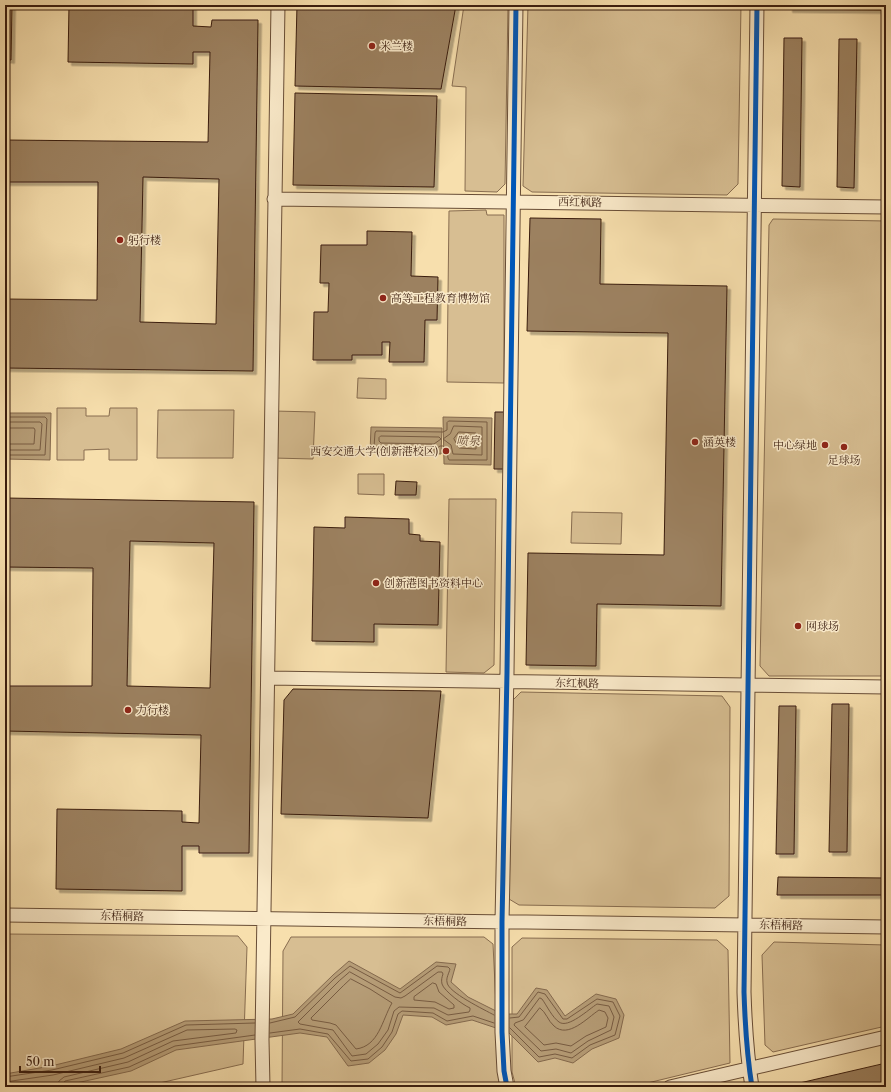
<svg xmlns="http://www.w3.org/2000/svg" width="891" height="1092" font-family="'Libre Caslon Text','Noto Serif SC',serif">
  <defs>
    <filter id="shadow"><feDropShadow dx="3.5" dy="3.5" stdDeviation="0" flood-color="#0004"/></filter>
  </defs>
  <rect width="100%" height="100%" fill="#f7dfad"/>
  <filter id="stains"><feTurbulence type="fractalNoise" baseFrequency=".005" numOctaves="4"/><feColorMatrix values="0 0 0 0 .2 0 0 0 0 .09 0 0 0 0 .02 0 0 0 .5 -.17"/></filter>
  <radialGradient id="worn" r=".72"><stop offset=".6" stop-color="#630" stop-opacity="0"/><stop offset="1" stop-color="#630" stop-opacity=".3"/></radialGradient>
  <path fill="#d7be92" stroke="#886d50" d="M464,5H508L505,184L497,192L465,191L466,87L452,86Z
    M528,5H741L738,184L727,195L532,192L523,186Z
    M486,210L487,215H504V383L447,382L449,211Z
    M773,219L886,221V676H769L760,666L769,225Z
    M358,378L386,379V399L357,398Z
    M57,408H86V416H109L110,408H137V460H109V449L84,450V460H57Z
    M158,410H234L233,458H157Z
    M274,411L315,412L313,459L273,458Z
    M358,474H384V495L358,494Z
    M449,499H496L494,665L484,673L446,672Z
    M572,512L622,513L621,544L571,543Z
    M521,692L722,696L730,707L729,896L715,908L519,905L509,899L513,700Z
    M5,934L238,936L247,947L243,1064L142,1087H5Z
    M291,937H484L493,944L500,1087H282L283,951Z
    M522,938L717,940L728,950L730,1063L631,1087H516L512,1072V947Z
    M774,942L886,945V1026L773,1052L765,1045L762,955Z"/>
  <path fill="#b69d77" stroke="#84694d" d="M5,413H51L50,460L5,459Z
    M443,417L492,418L491,465L444,464Z
    M371,427L442,428L441,454L370,452Z
    M349,961L400,989L436,962L456,964L451,982L468,997L502,1014H517L536,988L547,990L565,1016L596,994L616,999L624,1015L619,1038L592,1049L573,1063L555,1058L538,1062L508,1032L472,1020L446,1025L432,1017L403,1015L396,1034L385,1050L369,1063L348,1066L327,1037L300,1033L176,1050L131,1071L58,1087H5V1074L51,1066L121,1049L185,1021L272,1019L293,1014L333,975Z"/>
  <g fill="none" stroke-linecap="round" stroke-linejoin="round">
    <path stroke="#785c42" stroke-width="1" d="M5,417H45L47,419L45,455H5
      M449,421L487,422V460H449L448,458L447,449L443,446H440L436,449L376,448L374,447L375,433L376,431L443,432L447,430V423Z
      M5,422H40L42,424L40,450H5
      M454,426L482,427V455L453,454L451,445L443,439L450,434Z
      M5,428H34L35,430L34,444H5
      M459,432L476,433V449L459,448L454,439Z
      M381,436L439,437L441,439L434,444L381,443L379,441V438Z
      M350,972L395,997L401,998L405,996L438,972H442L443,974C442,977 441,980 442,984C444,991 463,1005 470,1008V1010L469,1012L448,1015L434,1008L399,1007L394,1011L388,1030L378,1044L366,1054L352,1056L333,1030L300,1024L298,1022L339,981Z
      M351,979L370,989L392,1003C382,1020 379,1046 356,1049L336,1025L330,1023L312,1020L311,1018L343,986Z
      M433,983L436,984L439,992L454,1005V1008L449,1009L435,1002L414,1000V997Z
      M540,998L542,999C547,1006 552,1017 559,1022C568,1029 589,1009 597,1004L609,1006L614,1017L611,1030L588,1041L571,1053L556,1049L541,1051L514,1025L515,1023L523,1020Z
      M540,1008C546,1012 548,1021 554,1026C568,1039 587,1018 599,1010L605,1012L608,1018L606,1027L586,1036L571,1046L556,1043L544,1045L525,1027Z
      M510,1018L519,1017L538,992L545,994L563,1019H567L597,999L613,1002L620,1016L615,1035L590,1045L572,1058L555,1054L539,1057L510,1028
      M270,1023L295,1017L335,978L350,966L400,993L437,966L448,967L450,969C449,973 446,978 447,982C447,992 485,1010 494,1015
      M270,1033L300,1029L328,1034L351,1061L368,1059L382,1047L392,1032L398,1014L402,1011L433,1013L447,1021L473,1016L494,1023
      M5,1077L52,1070L123,1053L186,1025L255,1023
      M5,1082L53,1075L124,1058L187,1030L235,1029L237,1030L236,1033L173,1041L128,1062L64,1077L59,1081L57,1087
      M62,1087L63,1084L65,1081L129,1067L175,1046L255,1035"/>
  </g>
  <path fill="#9c8161" stroke="#391c0e" fill-rule="evenodd" filter="url(#shadow)" d="M5,5H12L11,60L5,59Z
    M69,5H193V26L211,27L212,20H258L253,371L5,368V299L97,300L98,182H5V140L208,142L210,52H193V64L68,62ZM143,177L219,179L216,324L140,322Z
    M297,5H456L441,89L295,86Z
    M789,5H886V10L789,9Z
    M784,38H802L800,187L782,186Z
    M839,39H857L854,188L837,187Z
    M295,93L437,96L434,187L293,185Z
    M530,218L601,219L600,284L727,286L721,606L597,604L596,666L526,665L528,553L664,555L668,333L527,331Z
    M367,231L412,232L411,276L438,277L437,320H425L424,362H389L390,342H382V355H352V360H313L314,312H328L329,283H320L321,245H367Z
    M495,412H505L504,469H494Z
    M396,481L417,482L416,495H395Z
    M5,498L254,502L249,853H199V846H182V891L56,889L57,809L182,811V822L199,823L201,735L5,731V686H92L93,568L5,567ZM130,541L214,543L210,688L127,686Z
    M345,517L409,519V534L420,535V541L440,542L438,625L374,624V642L312,641L314,527L345,528Z
    M293,689L441,691L428,818L281,814L284,700Z
    M832,704H849L847,852H829Z
    M779,706H796L794,854H776Z
    M886,707V855H883Z
    M778,877L886,878V895H777Z
    M886,1063V1087H792L791,1085Z"/>
  <g fill="none" stroke-linecap="round" stroke-linejoin="round">
    <g stroke="#684d36" stroke-width="15">
      <path id="minor" d="M274,199L886,207
        M268,678L886,687
        M5,915L886,927
        M263,1087L262,1040L278,5
        M507,1087L504,1071L502,1032V922L507,672L516,5
        M670,1087L886,1037
        M752,1087C747,1056 745,1024 744,992L757,5"/>
    </g>
    <use href="#minor" stroke="#faeaca" stroke-width="13"/>
    <g stroke="#faeaca" stroke-width="8">
      <path id="cycleway" d="M507,1087L504,1071L502,1032V922L507,672L516,5
        M752,1087C747,1056 745,1024 744,992L757,5"/>
    </g>
    <use href="#cycleway" stroke="#0057b8" stroke-width="5"/>
  </g>
  <g fill="#8f2418" stroke="#faeaca" stroke-width="1.5">
    <circle cx="372" cy="46" r="4"/>
    <circle cx="120" cy="240" r="4"/>
    <circle cx="383" cy="298" r="4"/>
    <circle cx="695" cy="442" r="4"/>
    <circle cx="825" cy="445" r="4"/>
    <circle cx="844" cy="447" r="4"/>
    <circle cx="446" cy="451" r="4"/>
    <circle cx="376" cy="583" r="4"/>
    <circle cx="798" cy="626" r="4"/>
    <circle cx="128" cy="710" r="4"/>
  </g>
  <g text-anchor="middle" stroke-width="3" stroke-linejoin="round" paint-order="stroke">
    <g font-size="11" fill="#391c0e" stroke="#faeaca" text-anchor="start">
      <text x="380" y="50">米兰楼</text>
      <text x="128" y="244">躬行楼</text>
      <text x="391" y="302">高等工程教育博物馆</text>
      <text x="703" y="446">涵英楼</text>
      <text x="817" y="449" text-anchor="end">中心绿地</text>
      <text x="438" y="455" text-anchor="end">西安交通大学(创新港校区)</text>
      <text x="844" y="464" text-anchor="middle">足球场</text>
      <text x="384" y="587">创新港图书资料中心</text>
      <text x="806" y="630">网球场</text>
      <text x="136" y="714">力行楼</text>
    </g>
    <g font-size="11" fill="#391c0e" stroke="#faeaca">
      <text transform="translate(580 202) rotate(1)" y="4">西红枫路</text>
      <text transform="translate(577 683) rotate(1)" y="4">东红枫路</text>
      <text transform="translate(122 916) rotate(1)" y="4">东梧桐路</text>
      <text transform="translate(445 921) rotate(1)" y="4">东梧桐路</text>
      <text transform="translate(781 925) rotate(1)" y="4">东梧桐路</text>
    </g>
    <g font-size="12" font-style="italic" fill="#654933" stroke="#faeaca">
      <text x="468" y="445">喷泉</text>
    </g>
  </g>
  <rect width="891" height="1092" fill="none" stroke="#f7dfad" stroke-width="20"/>
  <rect x="6" y="6" width="879" height="1080" fill="none" stroke="#391c0e" stroke-width="2"/>
  <rect x="10" y="10" width="871" height="1072" fill="none" stroke="#391c0e"/>
  <path d="M20 1066v6h80v-6" fill="none" stroke="#391c0e" stroke-width="2"/>
  <text x="26" y="1066" font-size="12" fill="#391c0e" stroke="#faeaca" stroke-width="3" paint-order="stroke">50 m</text>
  <rect width="100%" height="100%" filter="url(#stains)"/>
  <rect width="100%" height="100%" fill="url(#worn)"/>
</svg>
